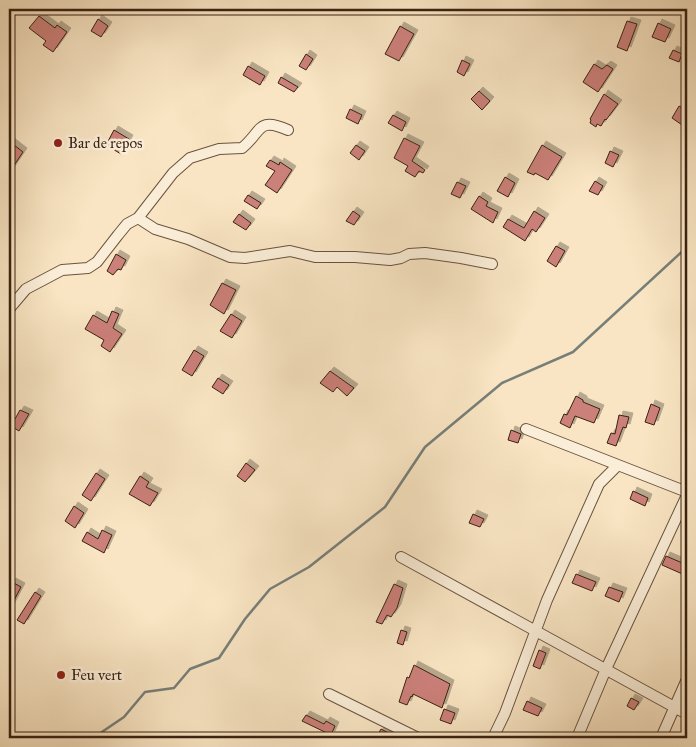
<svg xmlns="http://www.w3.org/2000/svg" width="696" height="747" font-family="'IM FELL Great Primer',serif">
  <defs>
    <filter id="shadow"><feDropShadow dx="4" dy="-4" stdDeviation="0" flood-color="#0004"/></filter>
  </defs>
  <rect width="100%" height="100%" fill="#f9e5c3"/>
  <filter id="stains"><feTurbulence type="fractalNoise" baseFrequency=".004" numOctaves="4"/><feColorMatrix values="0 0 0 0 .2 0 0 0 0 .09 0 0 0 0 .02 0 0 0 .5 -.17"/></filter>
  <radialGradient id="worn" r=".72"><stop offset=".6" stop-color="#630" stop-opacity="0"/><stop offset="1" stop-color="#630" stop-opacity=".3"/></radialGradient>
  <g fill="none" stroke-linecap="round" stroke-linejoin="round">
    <path stroke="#777f79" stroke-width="2.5" d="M93,738L124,717L145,692L174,688L190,669L219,658L245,619L270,589L309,567L385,507L425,447L502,383L573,352L687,247"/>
  </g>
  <path fill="#cc807a" stroke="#392212" filter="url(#shadow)" d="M39,16L55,28L57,25L67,32L53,52L43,45L46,41L29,28Z
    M98,19L108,26L101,37L91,31Z
    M627,21L637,24L627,51L617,47Z
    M658,23L671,29L665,42L652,37Z
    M400,26L414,34L399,61L385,54Z
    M673,50L682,54L679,62L669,58Z
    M306,54L313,59L306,70L299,66Z
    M462,60L470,64L464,76L457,72Z
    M594,64L602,69L607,65L613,69L598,92L583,82Z
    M248,66L265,76L260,85L243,75Z
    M281,77L298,87L294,92L278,83Z
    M479,91L490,101L482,110L471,99Z
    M604,94L618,104L606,120L605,119L601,126L597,124L596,127L590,123L591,120L590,119Z
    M679,106L687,111V123L685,127L672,118Z
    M350,109L362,115L358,124L346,118Z
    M393,115L406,122L402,131L388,123Z
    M114,130L129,139L121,154L106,145Z
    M404,138L420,146L412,161L425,170L423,173L419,171L415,177L405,171L408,166L394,158Z
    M9,141L23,152L9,173Z
    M356,145L365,151L359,160L350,153Z
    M542,145L562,157L548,180L535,173L534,175L527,172Z
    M610,151L619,155L613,167L605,163Z
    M270,160L279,165L280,162L292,170L277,193L265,185L275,171L266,166Z
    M505,177L515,183L508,197L497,191Z
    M595,181L603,186L598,195L589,191Z
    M457,182L466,186L460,198L451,194Z
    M248,195L261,203L257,209L244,201Z
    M479,196L488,202L486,206L498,212L493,223L471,209Z
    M353,211L360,216L354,225L346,221Z
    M534,211L545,218L536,232L532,229L525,241L503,227L508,219L524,228Z
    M239,214L251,223L246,230L233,222Z
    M556,246L565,251L556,267L547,261Z
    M116,254L126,260L121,270L118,269L113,275L107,271Z
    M222,283L236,290L224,314L210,305Z
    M112,311L119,314L113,328L122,334L110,352L101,346L104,340L85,329L93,315L107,323Z
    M231,314L242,321L232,338L220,331Z
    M194,350L204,356L192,376L182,370Z
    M330,371L354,388L347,396L337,387L333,392L320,383Z
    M218,378L229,385L223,394L212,387Z
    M576,396L583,400V402L600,409L594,423L575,416L570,428L560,423L564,414L567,415Z
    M651,404L660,408L654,425L645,422Z
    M20,410L29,414L19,431L11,426Z
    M619,415L629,417L626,428L623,427L616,446L607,443L611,433L615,434Z
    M511,430L521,434L518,443L508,440Z
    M246,463L255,470L245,482L237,476Z
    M96,473L105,479L91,501L82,495Z
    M140,476L149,482L146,487L158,493L150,506L129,494Z
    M633,491L648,498L645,506L630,499Z
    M74,506L84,513L75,528L65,521Z
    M473,514L484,519L480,527L469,523Z
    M102,530L112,535L104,553L82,541L87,532L98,539Z
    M666,556L687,565V576L662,565Z
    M576,574L596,582L592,591L572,583Z
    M12,582L21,587L9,610V588Z
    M394,584L403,588L397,608L391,617L387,615L382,624L376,622Z
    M609,587L623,592L619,602L605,596Z
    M35,592L41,596L24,624L17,620Z
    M401,630L407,632L403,645L397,643Z
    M539,650L546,653L540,669L533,666Z
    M414,665L450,684L442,708L413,694L412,697L411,696L407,705L399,702L407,677L409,678Z
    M631,698L639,702L634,710L627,706Z
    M527,701L542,708L538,716L523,710Z
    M444,709L455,713L451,724L440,720Z
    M306,715L324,724L326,721L335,726L331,735L302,721Z
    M381,729L398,738H376Z"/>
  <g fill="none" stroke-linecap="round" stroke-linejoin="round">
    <g stroke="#69533e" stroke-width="12">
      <path id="street" d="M138,218L155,229L188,239L230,257L245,258L290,251L315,257H355L390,260L401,258L409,254L425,253L461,258L492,264
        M9,309L26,289L62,270L88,268L97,262L118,235L127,224L138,218L173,173L190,158L219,149L242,148C262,132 257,116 288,130
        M526,429L687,492
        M401,557L687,714
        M329,694L418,738
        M493,738L505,713L547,600L599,484L618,465
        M577,738L606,669L687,495
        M661,738L687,679"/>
    </g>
    <use href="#street" stroke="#fbeed8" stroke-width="10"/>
  </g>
  <g fill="#8f2418" stroke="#fbeed8" stroke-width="2">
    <circle cx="58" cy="143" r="5"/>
    <circle cx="61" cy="675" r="5"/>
  </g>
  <g text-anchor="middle" stroke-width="5" stroke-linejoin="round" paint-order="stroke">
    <g font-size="15" fill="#392212" stroke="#fbeed8" text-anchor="start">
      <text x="68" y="148">Bar de repos</text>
      <text x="71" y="680">Feu vert</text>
    </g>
  </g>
  <rect width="696" height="747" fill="none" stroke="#f9e5c3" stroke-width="30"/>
  <rect x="10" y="10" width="676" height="727" fill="none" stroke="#392212" stroke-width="2.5"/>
  <rect x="15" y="15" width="666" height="717" fill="none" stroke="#392212"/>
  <rect width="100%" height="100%" filter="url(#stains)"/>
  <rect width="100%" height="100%" fill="url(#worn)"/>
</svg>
